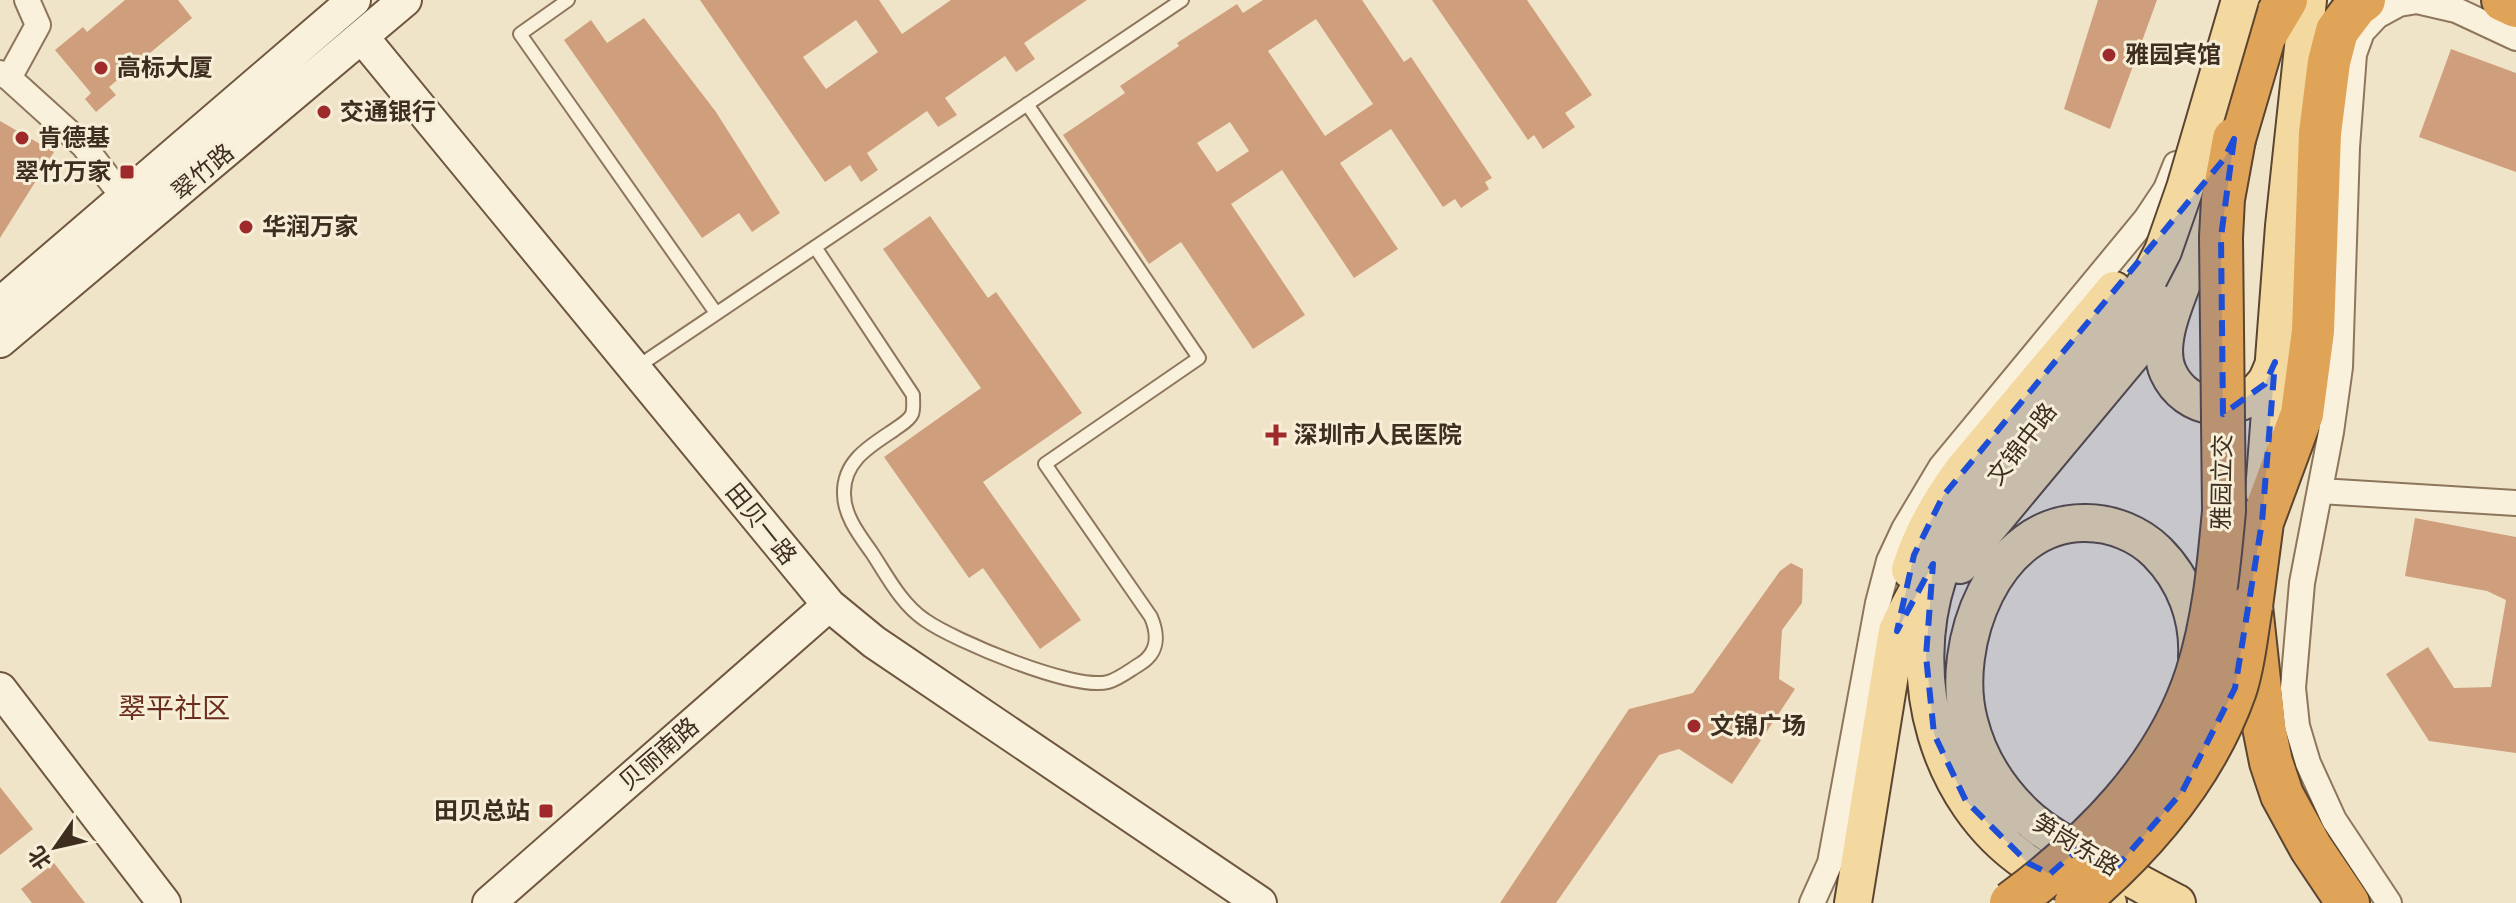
<svg xmlns="http://www.w3.org/2000/svg" width="2516" height="903" font-family="'Noto Serif','Noto Sans SC',serif">
  <rect width="100%" height="100%" fill="#f0e4c8"/>
  <path fill="#cf9f7d" fill-rule="evenodd" d="M125,0H178L192,18L109,87L116,95L96,112L85,99L91,93L55,50L83,27L87,32Z
    M700,0H879L902,34L951,0H1087L1024,43L1035,59L1016,72L1005,56L945,98L957,115L938,127L927,111L867,153L878,170L861,182L850,165L825,182ZM856,20L878,52L826,89L803,57Z
    M1263,0H1362L1404,62L1411,57L1492,178L1485,182L1489,189L1461,208L1455,199L1443,207L1391,129L1340,163L1398,249L1354,278L1282,170L1231,204L1305,315L1253,349L1181,242L1149,264L1063,135L1125,93L1120,86L1179,46L1177,43L1237,4L1243,13ZM1316,19L1373,104L1325,136L1268,51ZM1230,122L1249,151L1217,172L1197,143Z
    M1432,0H1527L1592,95L1565,113L1575,127L1543,149L1534,135L1528,140Z
    M2098,0H2157L2110,129L2064,109Z
    M644,18L716,112L780,213L752,232L739,213L702,238L564,40L591,20L607,43Z
    M2451,49L2516,73V172L2419,137Z
    M0,121L54,152L0,238Z
    M930,216L988,298L996,292L1082,413L983,482L1081,620L1040,649L983,568L969,578L884,457L981,388L883,249Z
    M2415,518L2516,537V753L2429,741L2386,674L2428,647L2454,688L2491,687L2506,600L2487,591L2405,576Z
    M1791,563L1803,569L1802,603L1782,630L1779,679L1795,689L1732,784L1679,749L1659,755L1556,903H1500L1629,709L1693,693L1780,571Z
    M0,787L33,829L0,855Z
    M54,863L85,903H32L21,889Z"/>
  <g fill="none" stroke-linecap="round" stroke-linejoin="round">
    <g stroke="#8d765c" stroke-width="16">
      <path id="lane" d="M568,0L520,34L716,313
        M815,247L913,395C913,401 914,409 912,414C909,421 899,426 894,430C870,446 843,461 844,494C844,516 860,536 872,553C887,576 902,605 925,620C955,641 1074,691 1108,682C1119,679 1130,670 1140,664C1158,653 1159,636 1151,617L1045,464L1199,358L1027,104
        M637,367L1182,0"/>
    </g>
    <g stroke="#8d765c" stroke-width="28">
      <path id="street" d="M0,73L9,78L83,145L124,198
        M9,78L38,25L27,0
        M2320,491L2516,503
        M1812,903L1830,863L1878,603L1889,561L1904,529L1941,467L2146,219L2166,189L2176,164
        M2389,903L2334,820L2308,763L2297,726L2293,688L2302,583L2331,432L2340,367L2347,147L2354,54L2362,32L2377,16L2399,4L2417,1L2456,10L2516,38"/>
    </g>
    <g stroke="#6f573f" stroke-width="36">
      <path id="secondary" d="M362,37L829,605L874,642L1260,903
        M0,304L354,0
        M0,341L405,0
        M0,689L164,903
        M489,903L829,605"/>
    </g>
    <g stroke="#5b4430" stroke-width="40">
      <path id="primary" d="M2210,183C2206,205 2202,227 2195,249C2185,282 2153,338 2168,372C2186,412 2238,418 2264,384C2269,378 2271,369 2275,362
        M2264,492L2284,226L2308,0
        M1960,565L1981,536L2145,339L2168,305
        M1910,570C1921,533 1940,501 1963,470L2114,290
        M1938,577C1905,679 1937,800 2026,862C2051,879 2082,890 2108,903
        M1853,903L1897,631C1958,498 2071,400 2149,278
        M2177,903C2150,889 2123,874 2096,860C2071,847 2045,834 2024,814C1998,789 1978,757 1969,721C1949,646 1994,521 2086,523C2112,523 2139,534 2157,552C2185,580 2199,618 2197,657"/>
    </g>
    <g stroke="#5b4430" stroke-width="46">
      <path id="highway" d="M2503,0L2516,6
        M2234,139L2264,37L2286,0
        M2348,903L2311,848L2282,795L2271,762L2264,727L2251,606L2262,522L2302,414L2313,331L2320,133L2329,62L2337,31L2356,6L2364,0"/>
    </g>
    <use href="#lane" stroke="#faf1dc" stroke-width="12"/>
    <use href="#street" stroke="#faf1dc" stroke-width="24"/>
    <use href="#secondary" stroke="#faf1dc" stroke-width="32"/>
    <use href="#primary" stroke="#f3d9a0" stroke-width="36"/>
    <use href="#highway" stroke="#e0a458" stroke-width="42"/>
    <g stroke="#5b4430" stroke-width="40" stroke-linecap="butt">
      <path id="primary-bridge" d="M2149,278L2163,251L2185,188L2240,0"/>
    </g>
    <g stroke="#5b4430" stroke-width="46" stroke-linecap="butt">
      <path id="highway-bridge" d="M2011,903C2091,844 2166,770 2197,674C2214,621 2219,565 2224,511L2221,237L2223,199L2234,139
        M2076,903C2144,846 2205,775 2235,690C2244,664 2246,634 2251,606"/>
    </g>
    <use href="#primary-bridge" stroke="#f3d9a0" stroke-width="36"/>
    <use href="#highway-bridge" stroke="#e0a458" stroke-width="42"/>
  </g>
  <path fill="#1d4ed8" fill-opacity="0.2" stroke="#1d4ed8" stroke-width="6" stroke-dasharray="16 10" stroke-linejoin="round" d="M2234,139L2221,237L2223,414L2265,384L2275,362L2262,522L2235,688L2182,792L2114,870L2077,850L2050,874L2028,863L1966,801L1934,734L1926,656L1933,564L1897,631L1914,555L1943,496L2224,159Z"/>
  <g fill="#9e2a2b" stroke="#f7eed8" stroke-width="3">
    <circle cx="2109" cy="55" r="8"/>
    <circle cx="101" cy="68" r="8"/>
    <circle cx="324" cy="112" r="8"/>
    <circle cx="22" cy="138" r="8"/>
    <rect x="119" y="164" width="16" height="16" rx="4"/>
    <circle cx="246" cy="227" r="8"/>
    <path d="M1272 423h8v8h8v8h-8v8h-8v-8h-8v-8h8z"/>
    <circle cx="1694" cy="726" r="8"/>
    <rect x="538" y="803" width="16" height="16" rx="4"/>
  </g>
  <g text-anchor="middle" stroke-width="6" stroke-linejoin="round" paint-order="stroke">
    <g font-size="24" font-weight="bold" fill="#3d2e20" stroke="#f7eed8" text-anchor="start">
      <text x="2125" y="63">雅园宾馆</text>
      <text x="117" y="76">高标大厦</text>
      <text x="340" y="120">交通银行</text>
      <text x="38" y="146">肯德基</text>
      <text x="111" y="180" text-anchor="end">翠竹万家</text>
      <text x="262" y="235">华润万家</text>
      <text x="1294" y="443">深圳市人民医院</text>
      <text x="1710" y="734">文锦广场</text>
      <text x="530" y="819" text-anchor="end">田贝总站</text>
    </g>
    <g font-size="24" fill="#3d2e20" stroke="#f7eed8">
      <text transform="translate(203 172) rotate(-40)" y="8">翠竹路</text>
      <text transform="translate(2022 444) rotate(-52)" y="8">文锦中路</text>
      <text transform="translate(2222 482) rotate(-89)" y="8">雅园立交</text>
      <text transform="translate(761 524) rotate(51)" y="8">田贝一路</text>
      <text transform="translate(659 754) rotate(-41)" y="8">贝丽南路</text>
      <text transform="translate(2076 845) rotate(31)" y="8">笋岗东路</text>
    </g>
    <g font-size="28" fill="#6b2e1e" stroke="#f7eed8">
      <text x="174" y="718">翠平社区</text>
    </g>
  </g>
  <g transform="translate(56 847) rotate(236)" stroke="#f7eed8" stroke-width="6" paint-order="stroke">
  <path d="M0-6L14 30L0 20L-14 30Z" fill="#3d2e20"/>
  <text y="-12" font-size="22" font-weight="bold" text-anchor="middle" fill="#3d2e20">北</text>
  </g>
</svg>
